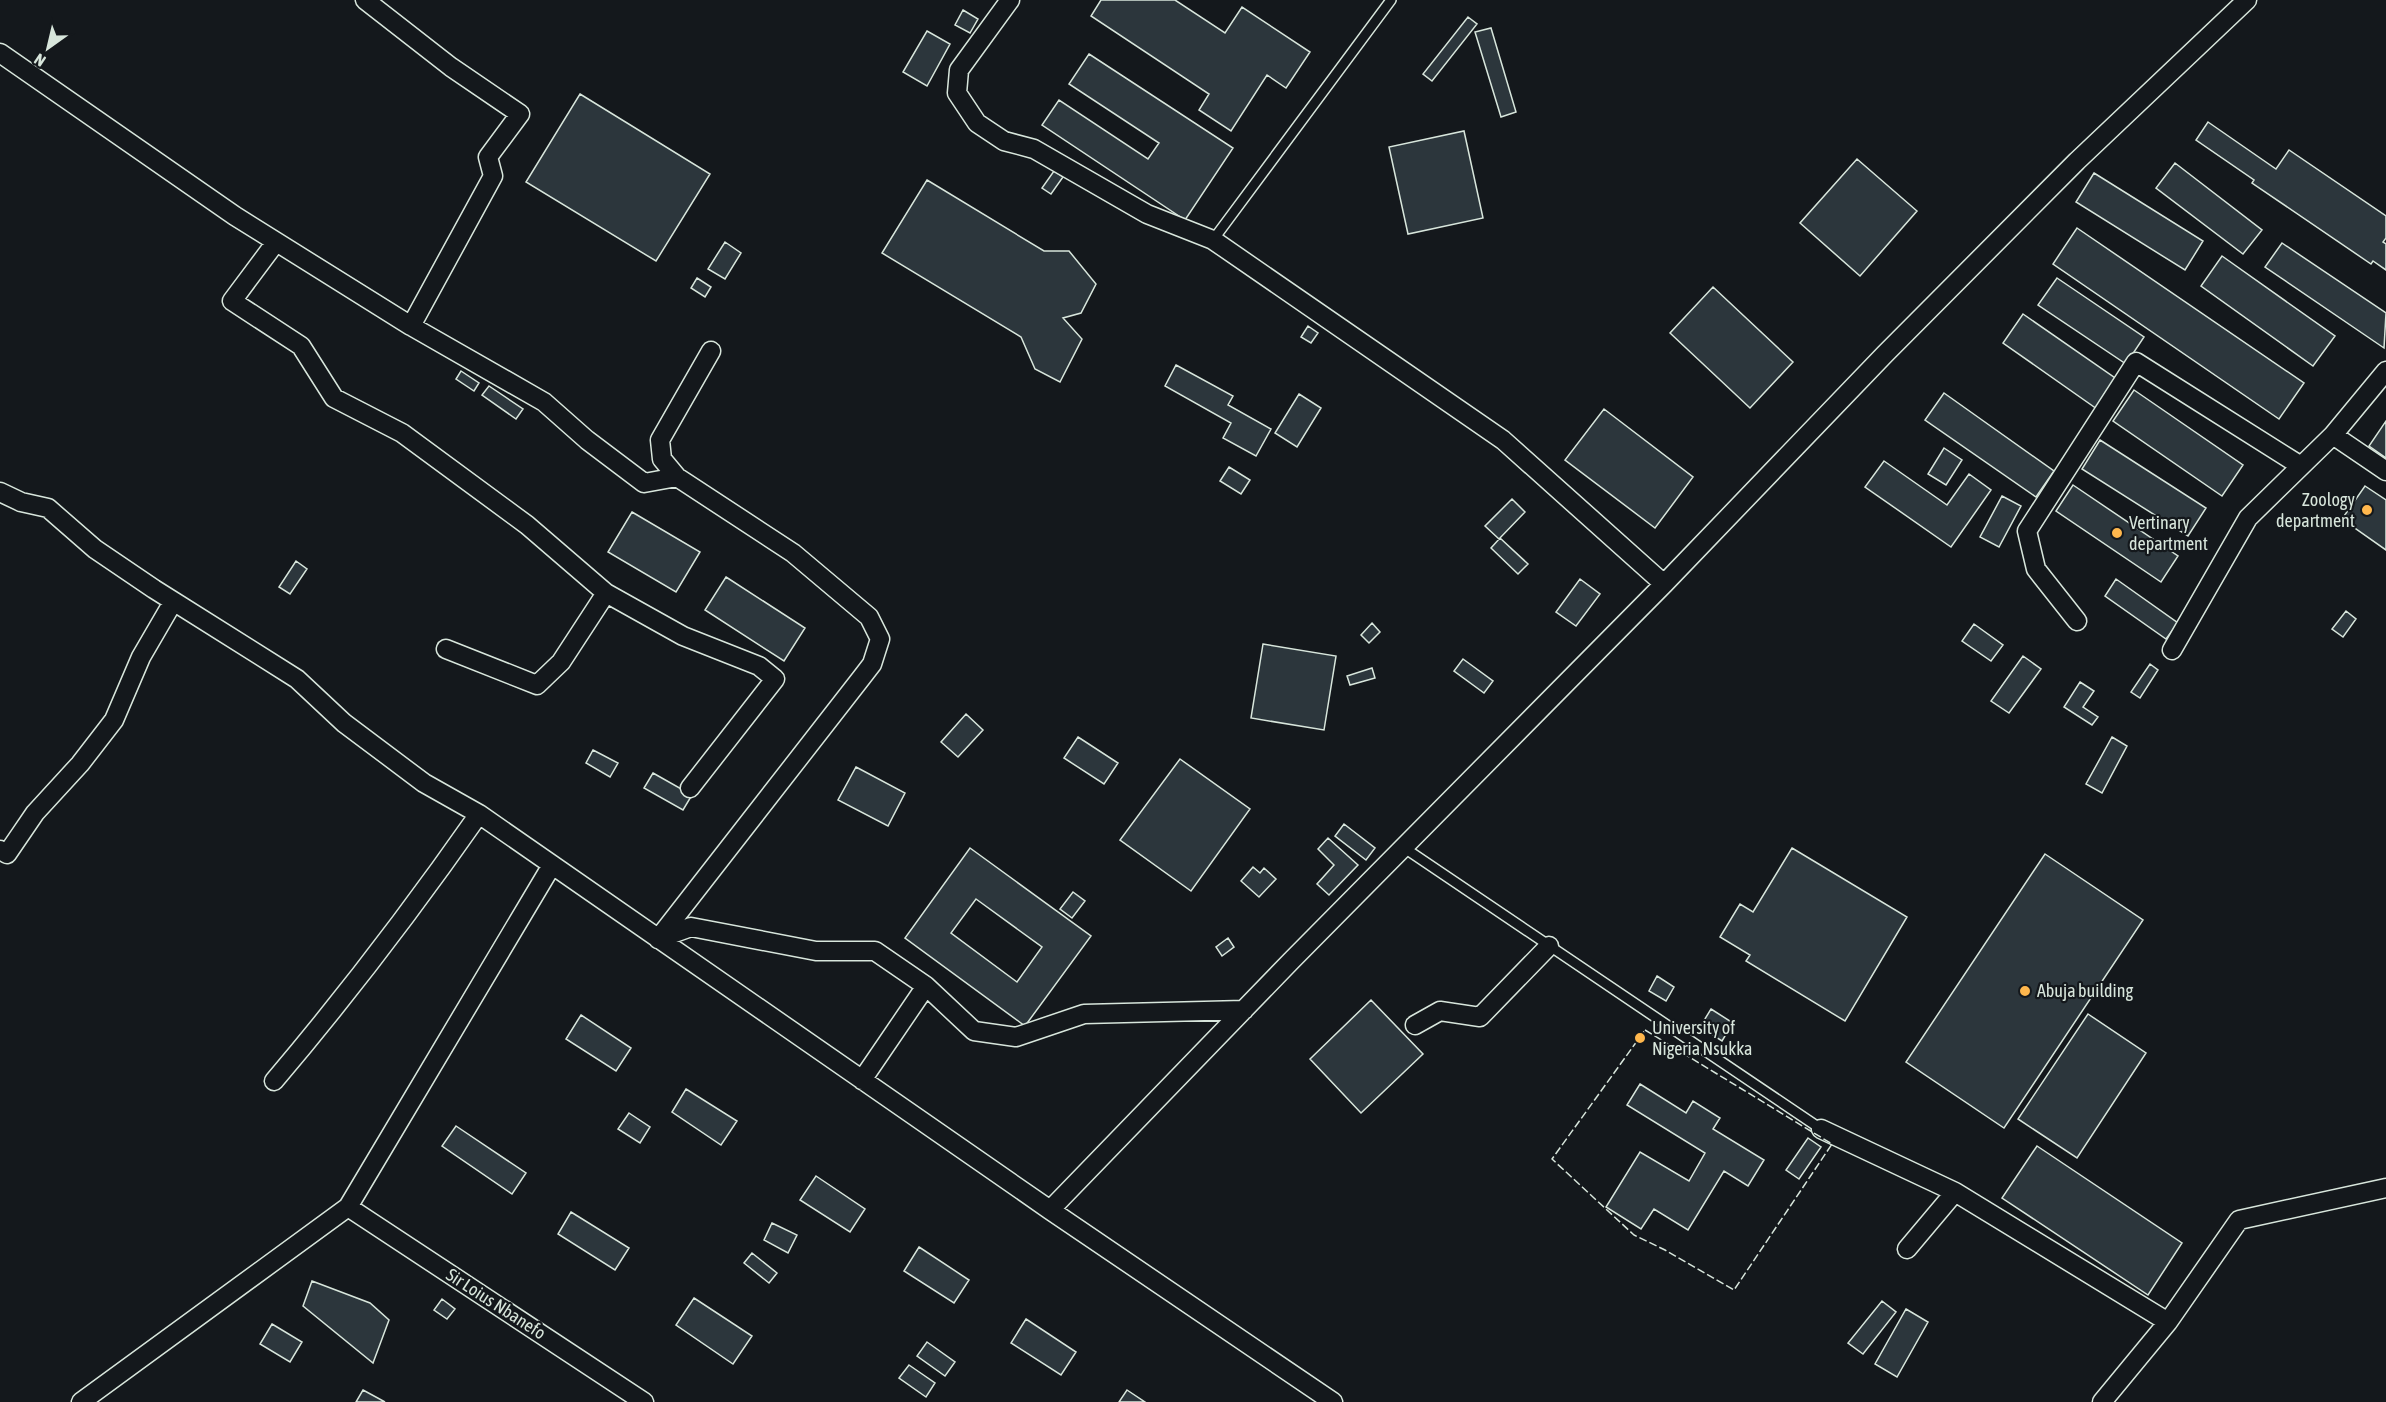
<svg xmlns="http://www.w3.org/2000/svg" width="2386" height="1402" font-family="'Asap Condensed',sans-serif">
  <rect width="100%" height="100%" fill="#14181c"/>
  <path fill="#2c363c" stroke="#d8e6dc" stroke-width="1.5" fill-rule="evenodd" d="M1101,0H1175L1225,33L1242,7L1310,52L1286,88L1267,75L1231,131L1199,110L1209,94L1091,16Z
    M963,10L978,19L970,33L955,25Z
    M1468,17L1477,24L1432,81L1423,74Z
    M1491,28L1516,112L1501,117L1475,32Z
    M927,31L950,44L927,86L903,72Z
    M1089,54L1233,148L1185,220L1042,125L1059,100L1148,159L1159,143L1069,84Z
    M580,94L710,174L656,261L526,182Z
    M2208,122L2276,169L2289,150L2386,216V238L2383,242L2386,244V270L2373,261L2371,264L2252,183L2254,180L2196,140Z
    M1464,131L1483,218L1408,234L1389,147Z
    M1857,159L1917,211L1860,276L1800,223Z
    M2175,163L2262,230L2243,254L2156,188Z
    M1054,171L1063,177L1051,194L1042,188Z
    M2094,173L2203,241L2185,270L2076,202Z
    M927,180L1044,251H1069L1096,284L1081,313L1063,318L1082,339L1060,382L1035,369L1021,337L882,253Z
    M2077,228L2304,383L2279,419L2053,264Z
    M725,242L741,253L725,279L708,269Z
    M2282,243L2386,313L2384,348L2265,267Z
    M2222,256L2335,336L2313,366L2201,286Z
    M697,278L711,287L705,297L691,288Z
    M2057,278L2144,337L2126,364L2038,305Z
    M1713,287L1793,362L1750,408L1670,333Z
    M2023,314L2118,380L2097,409L2003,343Z
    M1308,326L1318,333L1311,343L1301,337Z
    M1176,365L1233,396L1228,405L1271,429L1256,456L1223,438L1231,423L1165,386Z
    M461,371L479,383L474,391L456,379Z
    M489,386L523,409L516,419L482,395Z
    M2134,390L2243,465L2222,496L2113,421Z
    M1944,393L2054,471L2036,497L1925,420Z
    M1299,394L1321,408L1297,447L1275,433Z
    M1604,409L1693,477L1655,528L1565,460Z
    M2386,421V458L2369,446Z
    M2100,440L2206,508L2188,536L2082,469Z
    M1944,448L1962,460L1946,485L1928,474Z
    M1884,461L1947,505L1969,474L1991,490L1951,547L1865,487Z
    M1229,467L1250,480L1241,494L1220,481Z
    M2073,485L2178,556L2161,582L2056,511Z
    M2365,486L2386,500V550L2342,519Z
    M2002,496L2021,506L1999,547L1980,537Z
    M1512,499L1525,512L1499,539L1485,526Z
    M632,512L700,552L676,592L608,552Z
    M1500,538L1528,564L1518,574L1491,548Z
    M296,561L307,569L290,594L279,587Z
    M726,577L805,628L784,661L705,610Z
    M1580,579L1600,594L1576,626L1556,612Z
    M2116,579L2178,623L2166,639L2105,596Z
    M2346,611L2356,619L2343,637L2332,629Z
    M1372,623L1380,632L1369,643L1361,635Z
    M1974,624L2003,645L1991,661L1962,641Z
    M1263,644L1336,656L1324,730L1251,718Z
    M2023,656L2041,669L2009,713L1991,701Z
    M1463,659L1493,681L1484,693L1454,671Z
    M2150,664L2158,670L2140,698L2131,692Z
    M1372,668L1375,678L1350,685L1347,676Z
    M2080,682L2094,691L2083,707L2098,717L2092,725L2064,707Z
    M966,714L983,730L958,757L941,742Z
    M1078,737L1118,763L1104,784L1064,758Z
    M2112,737L2127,746L2102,793L2086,784Z
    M593,750L618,763L610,777L586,763Z
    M1180,759L1250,809L1191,891L1120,840Z
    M856,767L905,793L888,826L838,800Z
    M653,773L692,795L683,810L644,788Z
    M1344,824L1375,848L1366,860L1335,836Z
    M1328,838L1358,865L1329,895L1317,884L1334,865L1318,849Z
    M970,848L1091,936L1025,1026L905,938ZM976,899L1042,947L1017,982L951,933Z
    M1792,848L1907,917L1845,1021L1746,961L1750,955L1720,937L1740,904L1753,912Z
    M2045,854L2143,920L2004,1128L1906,1062Z
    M1253,867L1260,873L1264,868L1276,879L1259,897L1241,881Z
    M1073,892L1085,901L1072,918L1060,909Z
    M1228,938L1234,947L1222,956L1216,947Z
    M1657,976L1674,987L1666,1001L1649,991Z
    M1371,1000L1423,1054L1361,1113L1310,1059Z
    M1711,1009L1733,1023L1722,1041L1700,1027Z
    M2088,1014L2146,1053L2077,1158L2018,1119Z
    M581,1015L631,1048L616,1071L566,1039Z
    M1640,1084L1686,1113L1693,1101L1720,1118L1713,1129L1764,1160L1748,1186L1724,1171L1688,1230L1654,1209L1641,1229L1606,1207L1640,1152L1689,1181L1705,1153L1627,1105Z
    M686,1089L737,1121L721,1145L672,1112Z
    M629,1113L650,1127L640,1143L618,1129Z
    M456,1126L526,1173L512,1194L442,1146Z
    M1808,1138L1821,1147L1799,1179L1786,1170Z
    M2037,1146L2182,1243L2148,1295L2002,1198Z
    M816,1176L865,1209L850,1232L800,1200Z
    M571,1212L629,1248L615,1270L558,1234Z
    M772,1223L797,1235L788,1253L764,1240Z
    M919,1247L969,1280L954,1303L904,1271Z
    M752,1253L777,1273L769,1283L744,1263Z
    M312,1281L370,1303L389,1320L373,1363L303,1306Z
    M694,1298L752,1336L733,1364L676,1325Z
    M442,1299L455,1309L447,1319L434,1310Z
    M1882,1301L1896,1312L1863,1354L1848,1343Z
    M1906,1309L1928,1322L1897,1377L1875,1364Z
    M1026,1319L1076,1352L1061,1375L1011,1343Z
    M272,1324L302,1342L290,1362L260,1344Z
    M927,1342L955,1362L945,1376L917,1356Z
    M909,1365L935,1383L926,1397L899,1378Z
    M363,1390L385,1402H356Z
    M1127,1390L1145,1402H1119Z"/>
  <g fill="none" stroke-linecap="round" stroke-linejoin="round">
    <g stroke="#d8e6dc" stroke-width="12">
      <path id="lane" d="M1213,240L1391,0
        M1403,847L1821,1129"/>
    </g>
    <g stroke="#d8e6dc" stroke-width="21">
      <path id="street" d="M365,0L451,67L520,114L488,157L493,176L411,326
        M1010,0L959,70L957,93L977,123L1004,141L1034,149L1147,214L1213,240L1503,440L1664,584
        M0,53L235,216L411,326L544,402L587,440L644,483L677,477
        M276,242L232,301L301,346L334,398L402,433L527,525L606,593L683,636L759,666L775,679L690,788
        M2333,435L2386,471
        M0,492L21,502L48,508L95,549L154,589L297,679L344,723L424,783L479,814L1050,1210L1333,1402
        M2077,621L2036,569L2027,531L2136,362L2301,466
        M446,649L537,685L561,662L606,593
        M2172,650L2248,518L2333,435L2386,371
        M0,850L7,854L35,813L80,764L114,720L141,657L173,602
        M658,939L862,677L872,664L880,639L869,617L793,553L677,477L662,459L660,440L711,351
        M658,939L691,927L816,951H875L926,986
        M1415,1025L1440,1011L1480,1017L1549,946
        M862,1080L926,986L974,1031L1016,1037L1084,1014L1244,1010
        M274,1081C347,995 414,907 479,814
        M1821,1129L1955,1192L1907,1249
        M1955,1192L2168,1322
        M348,1207L644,1402
        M1050,1210L1291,961L1664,584L1885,354L2077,161L2247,0
        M81,1402L348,1207L552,865
        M2102,1402L2168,1322L2239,1220L2386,1188"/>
    </g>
    <use href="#lane" stroke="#14181c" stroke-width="9"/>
    <use href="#street" stroke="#14181c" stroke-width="18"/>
    <path stroke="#d8e6dc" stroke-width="1.5" stroke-dasharray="8 3" stroke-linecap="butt" d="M1645,1030L1832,1144L1734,1290L1665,1250L1634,1235L1552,1159Z"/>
  </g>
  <g fill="#ffb74d" stroke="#14181c" stroke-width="2">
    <circle cx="2367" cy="510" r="6"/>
    <circle cx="2117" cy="533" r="6"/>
    <circle cx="2025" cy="991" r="6"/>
    <circle cx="1640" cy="1038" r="6"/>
  </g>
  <g text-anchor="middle" stroke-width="4.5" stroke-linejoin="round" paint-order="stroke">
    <g font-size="18" fill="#d8e6dc" stroke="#14181c" text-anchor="start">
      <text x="2355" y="506" text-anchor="end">Zoology<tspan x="2355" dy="21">department</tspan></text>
      <text x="2129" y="529">Vertinary<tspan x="2129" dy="21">department</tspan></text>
      <text x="2037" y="997">Abuja building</text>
      <text x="1652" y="1034">University of<tspan x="1652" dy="21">Nigeria Nsukka</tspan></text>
    </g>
    <g font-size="18" fill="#d8e6dc" stroke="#14181c">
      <text transform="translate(496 1304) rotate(33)" y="6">Sir Loius Nbanefo</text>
    </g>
  </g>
  <g transform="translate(48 48) rotate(214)" stroke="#14181c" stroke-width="4.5" paint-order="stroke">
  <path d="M0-4.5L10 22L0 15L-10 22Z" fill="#d8e6dc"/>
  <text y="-9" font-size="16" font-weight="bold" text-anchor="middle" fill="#d8e6dc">N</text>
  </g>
</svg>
